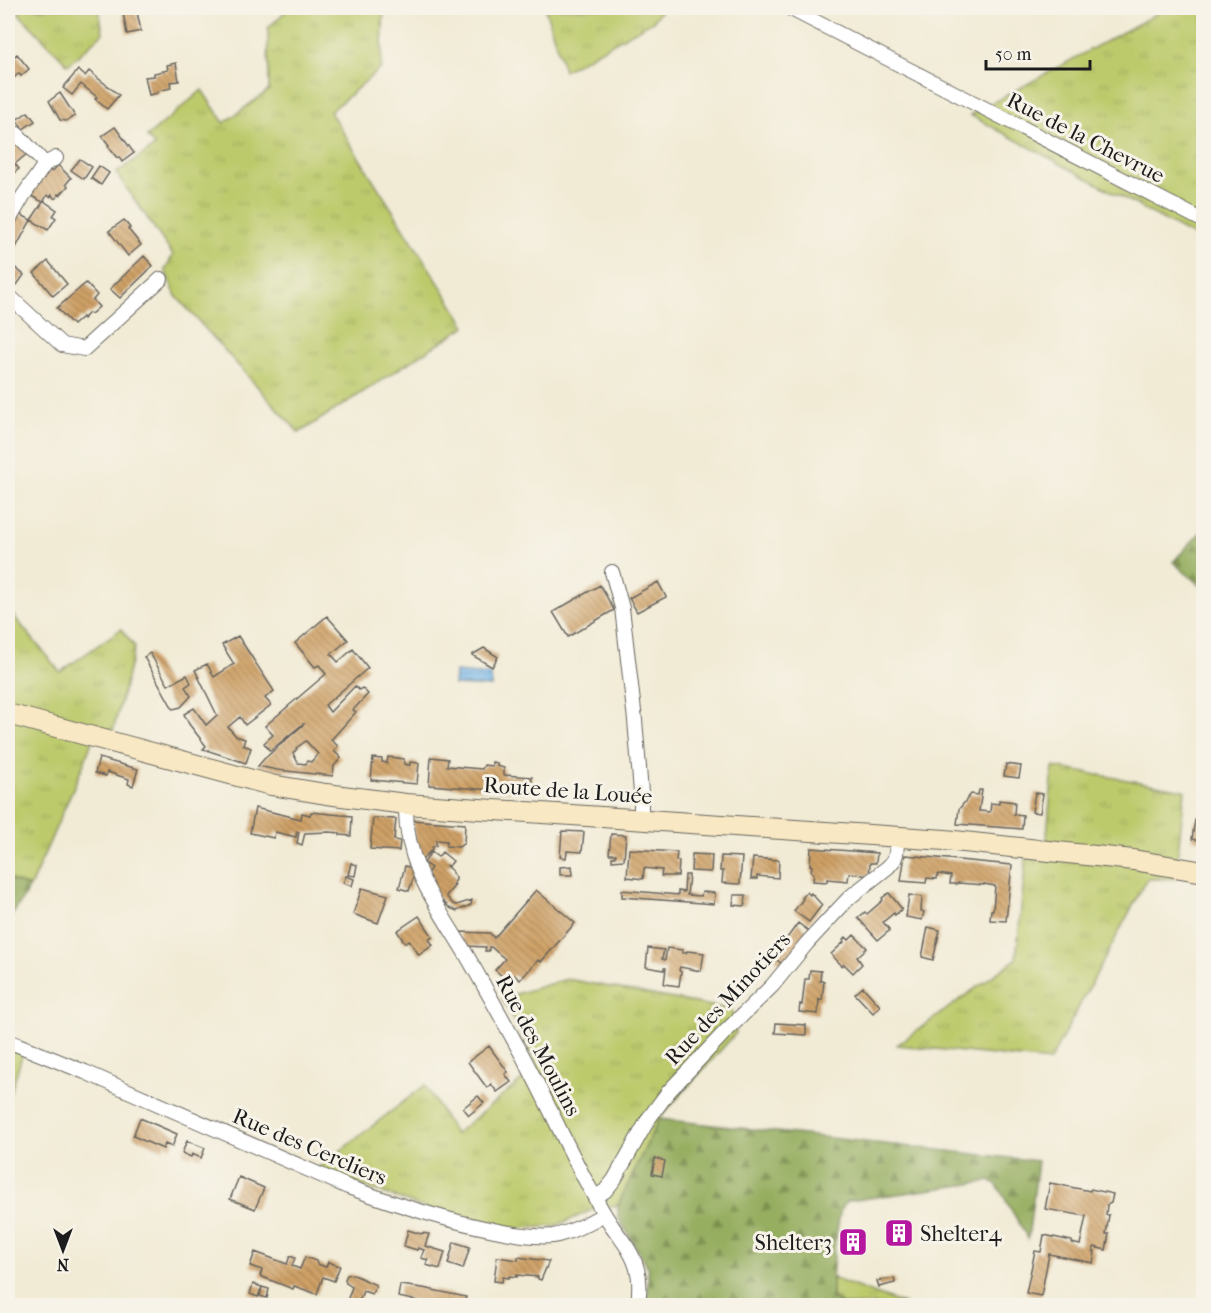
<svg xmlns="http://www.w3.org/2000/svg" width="1211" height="1313" font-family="'IM FELL French Canon',serif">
  <defs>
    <pattern id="grass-tufts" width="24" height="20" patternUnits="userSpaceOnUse" patternTransform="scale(1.5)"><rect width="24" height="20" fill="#bdca6c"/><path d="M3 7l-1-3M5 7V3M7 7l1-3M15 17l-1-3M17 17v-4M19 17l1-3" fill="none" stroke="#a2ad5d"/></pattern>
    <pattern id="forest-firs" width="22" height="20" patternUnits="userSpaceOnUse" patternTransform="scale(1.5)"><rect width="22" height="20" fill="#96ae60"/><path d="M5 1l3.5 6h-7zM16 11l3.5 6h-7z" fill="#7a8d4e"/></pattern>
    <pattern id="water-rules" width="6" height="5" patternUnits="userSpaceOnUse" patternTransform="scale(1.5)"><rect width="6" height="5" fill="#77b8ec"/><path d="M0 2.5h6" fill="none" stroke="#6195be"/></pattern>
    <pattern id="building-back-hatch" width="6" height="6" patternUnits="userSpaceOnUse" patternTransform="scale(1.5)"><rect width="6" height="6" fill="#cfa166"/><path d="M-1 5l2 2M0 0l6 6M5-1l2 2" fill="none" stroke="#a78253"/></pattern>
  </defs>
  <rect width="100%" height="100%" fill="#f7f3e8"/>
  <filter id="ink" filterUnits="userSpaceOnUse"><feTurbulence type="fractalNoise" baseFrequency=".0167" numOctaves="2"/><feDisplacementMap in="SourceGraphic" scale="12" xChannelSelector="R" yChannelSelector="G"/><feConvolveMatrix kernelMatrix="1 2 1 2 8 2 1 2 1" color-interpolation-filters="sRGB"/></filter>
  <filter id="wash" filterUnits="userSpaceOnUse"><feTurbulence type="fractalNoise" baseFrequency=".008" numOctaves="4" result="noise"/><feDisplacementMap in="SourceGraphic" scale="24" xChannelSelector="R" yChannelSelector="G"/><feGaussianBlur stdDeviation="1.35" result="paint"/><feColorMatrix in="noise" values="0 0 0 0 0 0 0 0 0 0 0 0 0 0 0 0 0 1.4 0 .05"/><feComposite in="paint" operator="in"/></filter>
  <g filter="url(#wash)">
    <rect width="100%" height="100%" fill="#f1ebd5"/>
    <path fill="url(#grass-tufts)" stroke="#6c7344" stroke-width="1.5" d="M26,8H99L103,33L68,65L18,13Z
      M289,8H384L381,68L330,112L466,326L299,433L176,296L165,270L173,255L116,173L155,146L147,137L202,90L224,123L269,90L268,28Z
      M545,8H663L653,21L564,71Z
      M1167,8H1203V241L970,115Z
      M8,609L60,672L121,629L135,647L113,731L97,727L85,761L30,887L8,879Z
      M1053,767L1185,790L1175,879H1147L1050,1061L897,1045L1016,959L1026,858L1045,859Z
      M567,979L732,1010L736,1033L659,1119L618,1205L592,1210L556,1226L512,1229L438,1213L317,1169L425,1085L455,1134L538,1067L502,998Z
      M8,1048L23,1053L8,1100Z
      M832,1278L906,1305H844L832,1297Z"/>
    <path fill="url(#forest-firs)" stroke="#59653e" stroke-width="1.5" d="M1203,530V588L1173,562Z
      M8,879L30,887L8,922Z
      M659,1119L1038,1161L1028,1239L997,1185L991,1181L848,1201L841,1208L835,1242L832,1278V1297L844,1305H648V1267L618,1217V1205Z"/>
    <path fill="url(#water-rules)" stroke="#4a6a84" stroke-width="1.5" d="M455,672L491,675V687L454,685Z"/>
    <g id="blocks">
      <path fill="url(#building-back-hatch)" fill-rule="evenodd" d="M122,8H154V9L137,12L141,31L127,34Z
        M17,54L29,69L21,76L19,73L8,84V62Z
        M176,63L179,81L170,82L171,88L158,91V93L149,95L145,77L154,76V73L168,70L167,65Z
        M78,70L85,76L89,71L119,95L107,109L95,99L97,97L81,84L72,95L63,88Z
        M60,93L75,116L66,121L60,120L49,101Z
        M28,112L35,121L23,129L16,120Z
        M115,127L134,153L122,162L119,157L117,158L108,146L109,145L102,136Z
        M16,140L28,153L15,164L19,169L8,178V162L9,161L8,160V148Z
        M80,159L92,167L84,179L71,170Z
        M58,165L71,178L66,184L68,186L60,195L58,194L57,198H54L52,195L50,197L47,195L44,201L57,210L53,216L56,218L48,230L31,220L43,202L29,195L50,170L52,172Z
        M99,166L109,173L101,185L91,178Z
        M18,213L31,220L8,262L24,275L17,285L8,278V233Z
        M124,220L130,228L128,229L141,245L128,256L109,231Z
        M144,256L153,266L120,298L110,289Z
        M48,261L67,284L53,296L34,273Z
        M86,283L97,295L93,300L99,307L91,314L89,313L83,319L82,317L73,325L57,308Z
        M658,582L666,597L637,612L629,598Z
        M600,585L614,610L568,637L553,612Z
        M327,616L348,640L331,654L338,662L353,649L368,668L325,705L330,712L355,686L359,690L362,688L368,694L353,710L356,712L331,740L338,746L334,751L341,758L334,766L333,776L277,770L258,766L264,759L304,724H303L270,751L264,743L273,735L265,726L326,674L319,665L315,667L295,643ZM306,741L318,754L311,762L307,761L306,764L298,763L293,753L297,749L296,748Z
        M238,636L274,691L265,698L271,705L245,725L240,717L228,727L236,736L245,739L243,745L251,748L246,763L203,749L206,746L189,724L184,714L194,708L206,725L217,715L195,670L207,664L214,677L234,664L222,645Z
        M484,648L498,657L492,667L472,655Z
        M150,653L168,685L187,675L191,683L185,687L191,696L181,707L173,709L144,657Z
        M388,757L404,759V764L410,765V762L419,763L417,784L371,780L373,758L382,759V762L387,763Z
        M431,757L448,759L447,766L482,769L484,765L492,766V762L497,763V766L504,768V775L532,777L531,793L429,785Z
        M99,758L138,769L133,786L128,784L129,779L107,772L106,776L95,773Z
        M1006,764L1021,766L1019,778L1004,776Z
        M979,790H982L979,811L990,812L991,803L999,804V800L1015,802L1014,814L1023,815L1022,829L957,824L959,809L971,794L978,795Z
        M1035,793L1043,794L1040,813L1032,812Z
        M255,808L301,819L302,813L310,815L311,812L352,816L351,836L340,835V833L329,832L305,833L302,845L297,843L299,832L297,831L296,837L275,832L274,838L250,833Z
        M373,818L396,819L394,840L400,841L399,851L370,849Z
        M412,820L465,824L464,843L459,847L446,846L447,841L436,840V846L432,847V850L430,851L423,859H421L415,839Z
        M1195,820L1203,821V839L1202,838V841L1192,839Z
        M562,831L584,832L582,852L567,851L566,858L560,857Z
        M611,834L626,835L624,860L612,861V857H615L616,854H609Z
        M811,848L877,853L876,863H870L869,876L849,873L848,881L827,879V882L813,881L814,874L811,871L812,866L810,865Z
        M629,849L677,852L676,861H679L678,876H661L662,870L644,868L643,879L627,877Z
        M431,852L438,857L442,852L453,861L449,866L447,865L446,866L452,871V873L456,877V880L453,884L455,885L446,896L453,904L457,905L472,900L471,905L457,911L450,908L434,893L436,891L430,886L426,875L431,868L424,863Z
        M692,854L712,855L711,872L691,871Z
        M905,855L1012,865L1006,921L990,920L991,910H993L995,886L984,884V885L958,883L957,884H950L951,876L938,874L937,879L927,878L926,883L901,881Z
        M721,856L742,857L740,884L722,883L723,871H720Z
        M753,858L779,860L778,878L757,876V879H751Z
        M351,863L357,865L355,876L348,875Z
        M405,866L416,869L409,891L399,888Z
        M572,866L573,875H560V867Z
        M685,875H689L687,895L701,896L702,892L715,893L714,904L622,897V890L678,895V891L684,892Z
        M346,876L354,879L352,886L343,883Z
        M362,888L388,895L378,923L353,914Z
        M536,890L575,923L541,962L538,960L520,980L514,975L508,981L495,970L505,959L491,947H489V951H485L486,947L465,946L459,932L490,933L494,938Z
        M807,892L810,895L811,893L822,905L809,922L794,911L803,899L802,898Z
        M889,893L902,909L895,915L894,913L883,922L889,929V931L878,940L858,918L865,912L867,914L883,900L882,898Z
        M734,895H746L745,906L733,905Z
        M909,895L922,897L921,911L924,912L922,920L906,917Z
        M419,916L433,937L429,939L433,945L419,955L409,940L405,943L397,931Z
        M798,923L810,932L785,966L773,957Z
        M928,927L940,930L933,960L922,957Z
        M854,935L867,948L857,957L862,964L853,973L844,964L842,966L831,954L844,942L843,940L846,937L849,940Z
        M648,948L664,950L662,959L665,960L667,948L683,950L682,953H686L687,951L704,953L701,971L680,967L679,970L681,972L679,986L664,984L666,968H664V970L646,967Z
        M810,970L821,971L820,981H824L822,1000L819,999L818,1014L799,1012L800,1004L802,1005L805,979H809Z
        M863,987L880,1006L873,1013L855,994Z
        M776,1023L806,1025V1035L775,1033Z
        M489,1046L508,1072L505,1074L511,1082L497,1092L491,1084L487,1088L468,1062Z
        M478,1096L484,1103L469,1115L463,1108Z
        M140,1118L177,1134L172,1147L165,1144L163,1149L133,1136Z
        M187,1141L205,1148L201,1158L192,1154L191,1157L182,1153Z
        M655,1158L665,1161L662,1176L652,1174Z
        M239,1177L264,1188L255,1209L230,1199Z
        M1050,1183L1090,1191L1091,1189L1113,1194L1111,1203L1107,1205L1106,1215H1109L1106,1234H1109L1106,1250L1094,1247L1093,1251H1095L1093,1263L1049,1254L1041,1296L1026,1293L1035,1251L1041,1252L1044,1235L1072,1241V1243L1080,1245L1086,1216L1045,1209Z
        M907,1229L908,1234L892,1237L891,1232Z
        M408,1230L421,1234L422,1233L429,1234L425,1246L445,1252L440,1269L426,1265L428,1260L421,1258L424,1250L418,1248L417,1250L404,1246Z
        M860,1238L861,1243L845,1247L844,1241Z
        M454,1242L470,1247L463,1269L448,1264Z
        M255,1252L287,1264L290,1256L295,1258L292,1266L300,1269L305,1257L316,1261L317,1264L326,1267L328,1262L340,1266L334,1281L323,1277L317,1294L294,1286L293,1289L260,1276L262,1270L250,1266Z
        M497,1257L518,1260V1257L549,1261L541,1280L538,1279V1277L517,1275V1277L509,1276V1278L503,1277L502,1282L494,1281Z
        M352,1274L376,1285L372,1294L363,1291L358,1305L347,1301L352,1287L346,1283L345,1279L347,1275Z
        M894,1278L895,1283L879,1287L877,1281Z
        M253,1284L262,1287L258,1297L250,1294Z
        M400,1285L423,1288L466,1297L464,1305H438L398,1297Z
        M262,1287L269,1289L267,1298L260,1296Z"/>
    </g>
  </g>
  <g filter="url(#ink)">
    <use href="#blocks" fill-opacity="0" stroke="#67645d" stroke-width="1.5"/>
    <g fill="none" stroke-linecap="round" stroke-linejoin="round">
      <g stroke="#67645d" stroke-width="16">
        <path id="minor" d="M789,8L1204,221
          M17,134L45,164
          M8,222L23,196L45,164L56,158
          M8,295L62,345L84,349L161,279
          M612,572L622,608L635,720L641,792V819
          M406,804C404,867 440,909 470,961C487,991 504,1022 521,1053C545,1097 565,1143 589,1187C596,1200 604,1214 612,1226C622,1240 633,1253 637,1269C641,1281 639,1294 638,1306
          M8,1041L85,1072L348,1187C395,1204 444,1220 494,1230C513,1234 534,1238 553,1236C571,1233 589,1223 604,1214
          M595,1197L605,1191L614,1180L649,1118L669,1091L725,1032L772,986L807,943L834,914L850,897L888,867L894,860L896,854L898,836"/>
      </g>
      <g stroke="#67645d" stroke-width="22">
        <path id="secondary" d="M8,714L271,785L326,794L406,804L945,840L1133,860L1204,872"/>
      </g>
      <use href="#minor" stroke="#fff" stroke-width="14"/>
      <use href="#secondary" stroke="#f8e8c3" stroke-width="20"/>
    </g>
  </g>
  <defs>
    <g id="building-square" transform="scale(1.5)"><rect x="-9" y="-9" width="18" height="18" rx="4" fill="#b5179e" stroke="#f7f3e8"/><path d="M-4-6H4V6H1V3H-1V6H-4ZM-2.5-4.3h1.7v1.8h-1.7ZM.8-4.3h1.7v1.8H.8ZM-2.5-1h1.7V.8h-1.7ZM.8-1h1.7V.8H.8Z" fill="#fff"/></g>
  </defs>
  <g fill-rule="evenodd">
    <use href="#building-square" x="899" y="1233"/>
    <use href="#building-square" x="853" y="1242"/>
  </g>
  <g text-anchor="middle" stroke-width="6" stroke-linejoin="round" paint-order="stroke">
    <g font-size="22" fill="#1c1c1c" stroke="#f7f3e8">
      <text transform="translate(1086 137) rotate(27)" y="8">Rue de la Chevrue</text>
      <text transform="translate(568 790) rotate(4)" y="8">Route de la Louée</text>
      <text transform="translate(727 998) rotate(-47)" y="8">Rue des Minotiers</text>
      <text transform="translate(539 1045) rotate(62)" y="8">Rue des Moulins</text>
      <text transform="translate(310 1146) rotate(23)" y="8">Rue des Cercliers</text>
    </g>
    <g font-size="22" fill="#1c1c1c" stroke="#f7f3e8" text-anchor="start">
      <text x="920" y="1241">Shelter4</text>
      <text x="832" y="1250" text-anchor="end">Shelter3</text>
    </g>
  </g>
  <rect width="1211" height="1313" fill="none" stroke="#f7f3e8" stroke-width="30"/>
  <g transform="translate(63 1250) rotate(180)" stroke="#f7f3e8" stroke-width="4.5" paint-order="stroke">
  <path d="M0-4.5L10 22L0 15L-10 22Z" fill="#1c1c1c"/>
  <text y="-9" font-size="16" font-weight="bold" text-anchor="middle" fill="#1c1c1c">N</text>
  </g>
  <path d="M986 60v9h104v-9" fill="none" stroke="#1c1c1c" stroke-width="3"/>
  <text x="995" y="60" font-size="18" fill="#1c1c1c" stroke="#f7f3e8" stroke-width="4.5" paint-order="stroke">50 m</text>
</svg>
